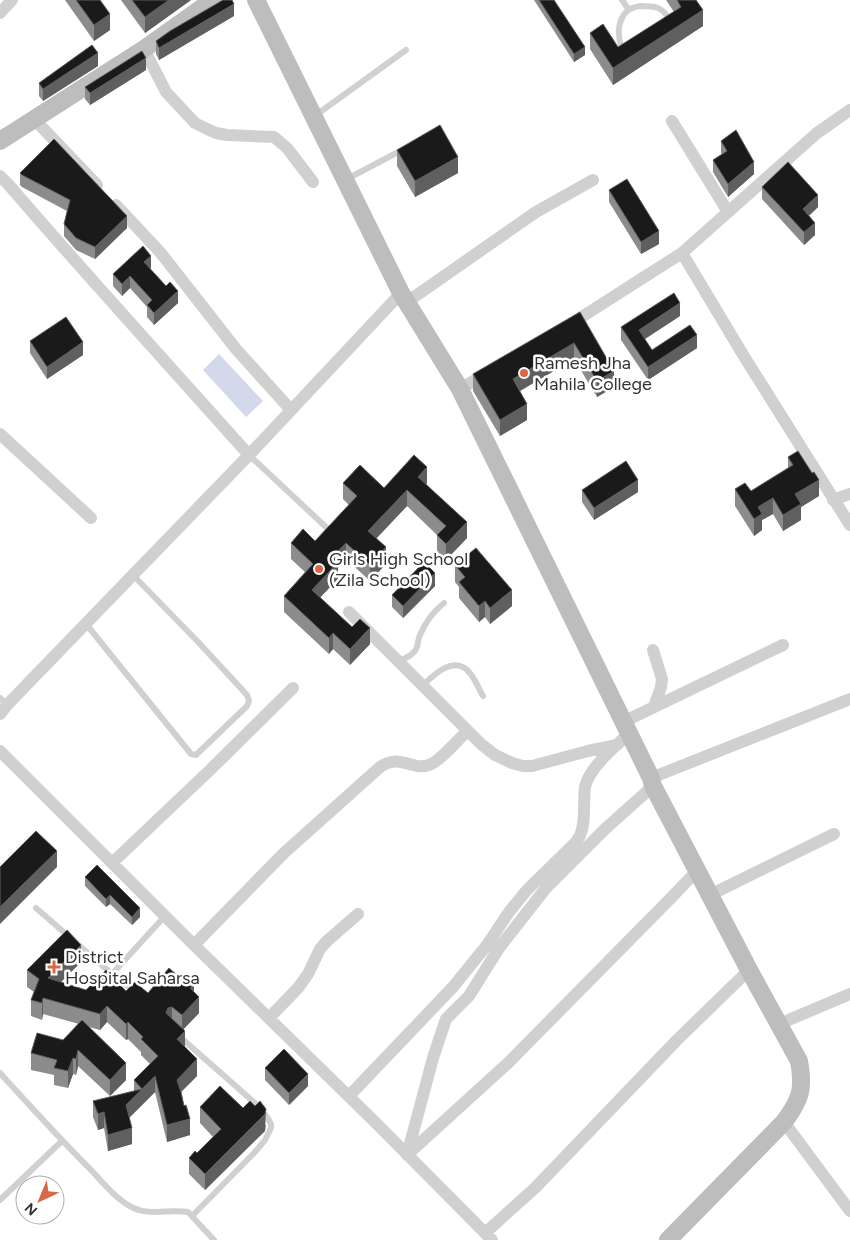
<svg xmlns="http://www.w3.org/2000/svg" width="850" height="1240" font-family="Figtree,sans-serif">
  <rect width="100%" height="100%" fill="#fff"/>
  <path fill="#d1d9eb" d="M219,354L263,401L246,417L203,370Z"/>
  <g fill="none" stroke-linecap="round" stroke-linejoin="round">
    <path stroke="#d0d0d0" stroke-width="6" d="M622,0L629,10
      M640,6C654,6 662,6 670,20L669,26L628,51L622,48C617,36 617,20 628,10C631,8 636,7 640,6Z
      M316,115L406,50
      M347,179L404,149
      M249,455L328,529
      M86,624L191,754L196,755L247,706L249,701L247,695L201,645L133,575
      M398,661C406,658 414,655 417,647C418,643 418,639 420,635C425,623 434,611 444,603
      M422,686C433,676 451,657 466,669C474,675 478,688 483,696
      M0,698L7,705
      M36,908L112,974L135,992
      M112,974L165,916
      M179,1036L256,1104L267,1117L271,1124V1128L265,1140L255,1152L192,1216
      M0,1073C30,1106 60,1139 92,1171C104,1184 121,1205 139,1210C155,1215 172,1209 188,1212L214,1240
      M0,1200L62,1141"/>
    <path stroke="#d0d0d0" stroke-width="12" d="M0,13L12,0
      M144,49L166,92L195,123L207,129L216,133L227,135L274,137L287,148L313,182
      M34,119L97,185
      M672,121L728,212
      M0,176L8,184C87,276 169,365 249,455
      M116,205L160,252L236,349L291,410
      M682,253L745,358L850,525
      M407,302L536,212L593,180
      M569,325L682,253L817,133L850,110
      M460,389L487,373
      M0,434L91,518
      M833,500L850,494
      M349,612L481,744L495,755L512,763L523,766H532L588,751L617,745
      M653,650L662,679L661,687L654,707
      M0,714L7,705L249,455L401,293
      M623,722L783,645
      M0,751L194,945L377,1124L492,1240
      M651,778L850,699
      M112,863L210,770L293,688
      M710,895L834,834
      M194,945L284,853L380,767C401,753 410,771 429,765C439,762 458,740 467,731
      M269,1018L298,988L308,974L320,949L327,941L358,914
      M779,1024L850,994
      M349,1096L453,987L487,945L509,912L527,890L575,843C577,840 580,837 581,833C586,819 583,802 585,787C589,768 615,746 629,734
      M784,1122L850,1211
      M408,1154L508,1063L666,903L697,871
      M407,1155L433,1058L446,1019L469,996L499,948L546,888L604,830L653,786
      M485,1233L535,1188L677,1040L749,970"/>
    <path stroke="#bdbdbd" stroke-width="18" d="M256,0L401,293L460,389L651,778L653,786L749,970L799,1061C804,1089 801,1099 784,1122L668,1240
      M0,141L144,49L213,0"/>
  </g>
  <path fill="#8c8c8c" d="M65,0H100L110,30L94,41Z
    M121,0H191L145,33Z
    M534,0H554L585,55L574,62Z
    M666,0H696L703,26L613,85L590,49V33L618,47L674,12Z
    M234,16L159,60L156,54V41Z
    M98,66L43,101L39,96V83Z
    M146,70L90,105L85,99V87Z
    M721,141L754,174L728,197L713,172V160L722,154L721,153Z
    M397,150L458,173L415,197L397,166Z
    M20,173L127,228L95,259L76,250L64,236V224L67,211L22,187L20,185Z
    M762,187L818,207L809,216L815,235L804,245L762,199Z
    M609,190L659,244L641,254L609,202Z
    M151,268L150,269L166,286L178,303L154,325L147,317V307L130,288L122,296L113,286V274Z
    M580,312L614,387L597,397L574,359L520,391L527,420L500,436L473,391V374Z
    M680,316L644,339L652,350L697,348L648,380L621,340V327Z
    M30,341L83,355L47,379L30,353Z
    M788,457L819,496L801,507V520L783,531L773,514L762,520V530L754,536L735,506V489L751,491L788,468Z
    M343,483L384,488L427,483L426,484L467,538L446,560L437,552V535L407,506L376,539L386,564L370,581L346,559L338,568V579L320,597L370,644L350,665L333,649L329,654L284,612V596L305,572L291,559V543L315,541L349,505L343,499Z
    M582,490L638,492L594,520L582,502Z
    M455,565L512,606L490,624L485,617L479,622L459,598V587L455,582Z
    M435,586L403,618L392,607V595Z
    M85,877L140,917L132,925L110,904L106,907L85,886Z
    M81,962L61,982L86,990L126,991L148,993L194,992L199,1013L183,1029L185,1047L197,1076L181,1092L190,1135L167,1142L155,1092L129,1118L132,1144L108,1151L104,1128L98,1130L93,1117V1101L134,1091V1080L150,1064L141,1055V1052L128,1039L126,1040L107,1022L100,1030L89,1027L126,1080L110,1096L78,1066L76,1075L73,1074L68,1088L54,1085V1075L31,1070V1053L63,1040L79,1024L43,1014L42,1020L31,1016V1000L34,992L27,987V970Z
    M265,1068L308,1086L289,1105L265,1080Z
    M200,1107L266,1125L265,1131L205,1190L189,1174V1158L197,1153L213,1137L200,1123Z"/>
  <path fill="#5f5f5f" d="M169,0H191L145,33V17Z
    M234,4V16L159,60V48Z
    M703,10V26L613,85V68Z
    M110,14V30L94,41V25Z
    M585,47V55L574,62V54Z
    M98,53V66L43,101V89Z
    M146,58V70L90,105V93Z
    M458,157V173L415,197V181Z
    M754,162V174L728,197V184Z
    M818,195V207L803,221V209Z
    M127,216V228L95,259V247Z
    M815,223V235L804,245V232Z
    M659,231V244L641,254V242Z
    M151,256V268L144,275V262Z
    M130,276V288L122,296V284Z
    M178,291V303L154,325V313Z
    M680,303V316L639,343V330Z
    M697,335V348L648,380V367Z
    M83,342V355L47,379V367Z
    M574,343V359L513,395V379Z
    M614,371V387L597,397V381Z
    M527,404V420L500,436V420Z
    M427,467V483L418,493V477Z
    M638,480V492L594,520V508Z
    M819,480V496L801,507V520L783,531V515L795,494Z
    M407,490V506L368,547V531Z
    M773,498V514L762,520V530L754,536V519L758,507Z
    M467,522V538L446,560V544Z
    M346,543V559L338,568V579L312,606V590L332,557Z
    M386,547V564L370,581V565Z
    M435,573V586L403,618V606Z
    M512,590V606L490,624V608Z
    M485,601V617L479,622V606Z
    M370,628V644L350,665V649Z
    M333,633V649L329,654V638Z
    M57,851V867L0,924V907Z
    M110,895V904L106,907V899Z
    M140,908V917L132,925V917Z
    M81,945V962L48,995V978Z
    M194,984V1001L190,988Z
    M199,997V1013L182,1031V1015Z
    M43,998V1014L42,1020V1003Z
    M107,1006V1022L100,1030V1014Z
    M172,1007V1023L166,1013L168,1008Z
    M128,1022V1039L126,1040V1024Z
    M185,1031V1047L177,1039Z
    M78,1050V1066L76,1075V1059Z
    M73,1058V1074L68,1088V1071Z
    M197,1059V1076L177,1096V1080Z
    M126,1063V1080L110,1096V1080Z
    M308,1074V1086L289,1105V1093Z
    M155,1076V1092L126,1121V1105Z
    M266,1109L265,1131L205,1190V1174Z
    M104,1112V1128L98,1130V1114Z
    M190,1119V1135L167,1142V1125Z
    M132,1128V1144L108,1151V1135Z"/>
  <path fill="#1a1a1a" stroke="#5f5f5f" d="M76,0H100L110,14L94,25Z
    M132,0H169L145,17Z
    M223,0H232L234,4L159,48L156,41L170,31Z
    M539,0H554L585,47L574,54Z
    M677,0H696L703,10L613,68L590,33L603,24L618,47L681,7Z
    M92,45L98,53L43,89L39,83Z
    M142,51L146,58L90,93L85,87Z
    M440,125L458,157L415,181L397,150Z
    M736,130L754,162L728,184L713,160L727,151L721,141Z
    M54,139L127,216L95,247L76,238L64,224L70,200L22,175L20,173Z
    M788,162L818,195L803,209L815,223L804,232L762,187Z
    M627,179L659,231L641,242L609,190Z
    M143,246L151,256L144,262L166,286L170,282L178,291L154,313L147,305L152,300L130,276L122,284L113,274Z
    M674,293L680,303L639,330L652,350L690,325L697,335L648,367L621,327Z
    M580,312L614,371L597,381L574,343L513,379L527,404L500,420L473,374Z
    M66,317L83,342L47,367L30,341Z
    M798,451L812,473L814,472L819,480L795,494L801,504L783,515L773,498L758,507L762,514L754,519L735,489L745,483L751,491L793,465L788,457Z
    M414,455L427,467L418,477L467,522L446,544L437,535L446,526L407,490L368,531L386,547L370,565L346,543L332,557L338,562L312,590L352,627L360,619L370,628L350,649L333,633L329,638L284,596L313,564L291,543L303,529L315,541L357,496L343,483L360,465L384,488Z
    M626,461L638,480L594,508L582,490Z
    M476,548L512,590L490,608L485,601L479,606L459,582L465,577L455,565Z
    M424,562L435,573L403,606L392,595Z
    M36,831L57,851L0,907V867Z
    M97,865L140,908L132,917L110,895L106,899L85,877Z
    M67,930L81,945L48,978L86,990L106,970L126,991L135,982L148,993L169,968L178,976L182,973L194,984L190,988L199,997L182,1015L172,1007L168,1008L166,1013L185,1031L177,1039L197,1059L177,1080L181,1092L184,1106L186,1105L190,1119L167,1125L155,1076L126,1105L132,1128L108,1135L104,1112L98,1114L93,1101L142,1089L134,1080L158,1056L141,1039L143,1037L128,1022L126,1024L107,1006L100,1014L43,998L42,1003L31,1000L39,979L27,970Z
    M82,1020L126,1063L110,1080L78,1050L76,1059L73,1058L68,1071L54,1068L57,1060L31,1053L37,1033L63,1040Z
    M284,1049L308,1074L289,1093L265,1068Z
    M220,1086L243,1108L250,1101L255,1106L260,1101L266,1109L265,1114L205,1174L189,1158L195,1151L197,1153L221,1129L200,1107Z"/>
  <g fill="#d96846" stroke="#fff" stroke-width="2">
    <circle cx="524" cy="373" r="5"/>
    <circle cx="319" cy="569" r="5"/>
    <path d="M51.5 959.5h5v5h5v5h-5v5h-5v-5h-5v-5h5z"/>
  </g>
  <g text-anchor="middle" stroke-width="5" stroke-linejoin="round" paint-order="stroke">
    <g font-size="18" fill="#333" stroke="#fff" text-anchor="start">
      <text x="534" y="369">Ramesh Jha<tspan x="534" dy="21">Mahila College</tspan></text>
      <text x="329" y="565">Girls High School<tspan x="329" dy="21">(Zila School)</tspan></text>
      <text x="65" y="963">District<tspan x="65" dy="21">Hospital Saharsa</tspan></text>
    </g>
  </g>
  <g transform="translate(40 1200) rotate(224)"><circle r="24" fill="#ffffff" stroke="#adadad"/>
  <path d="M0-4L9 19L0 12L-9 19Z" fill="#d96846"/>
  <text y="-8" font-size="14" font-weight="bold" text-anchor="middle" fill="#333333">N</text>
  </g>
</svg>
